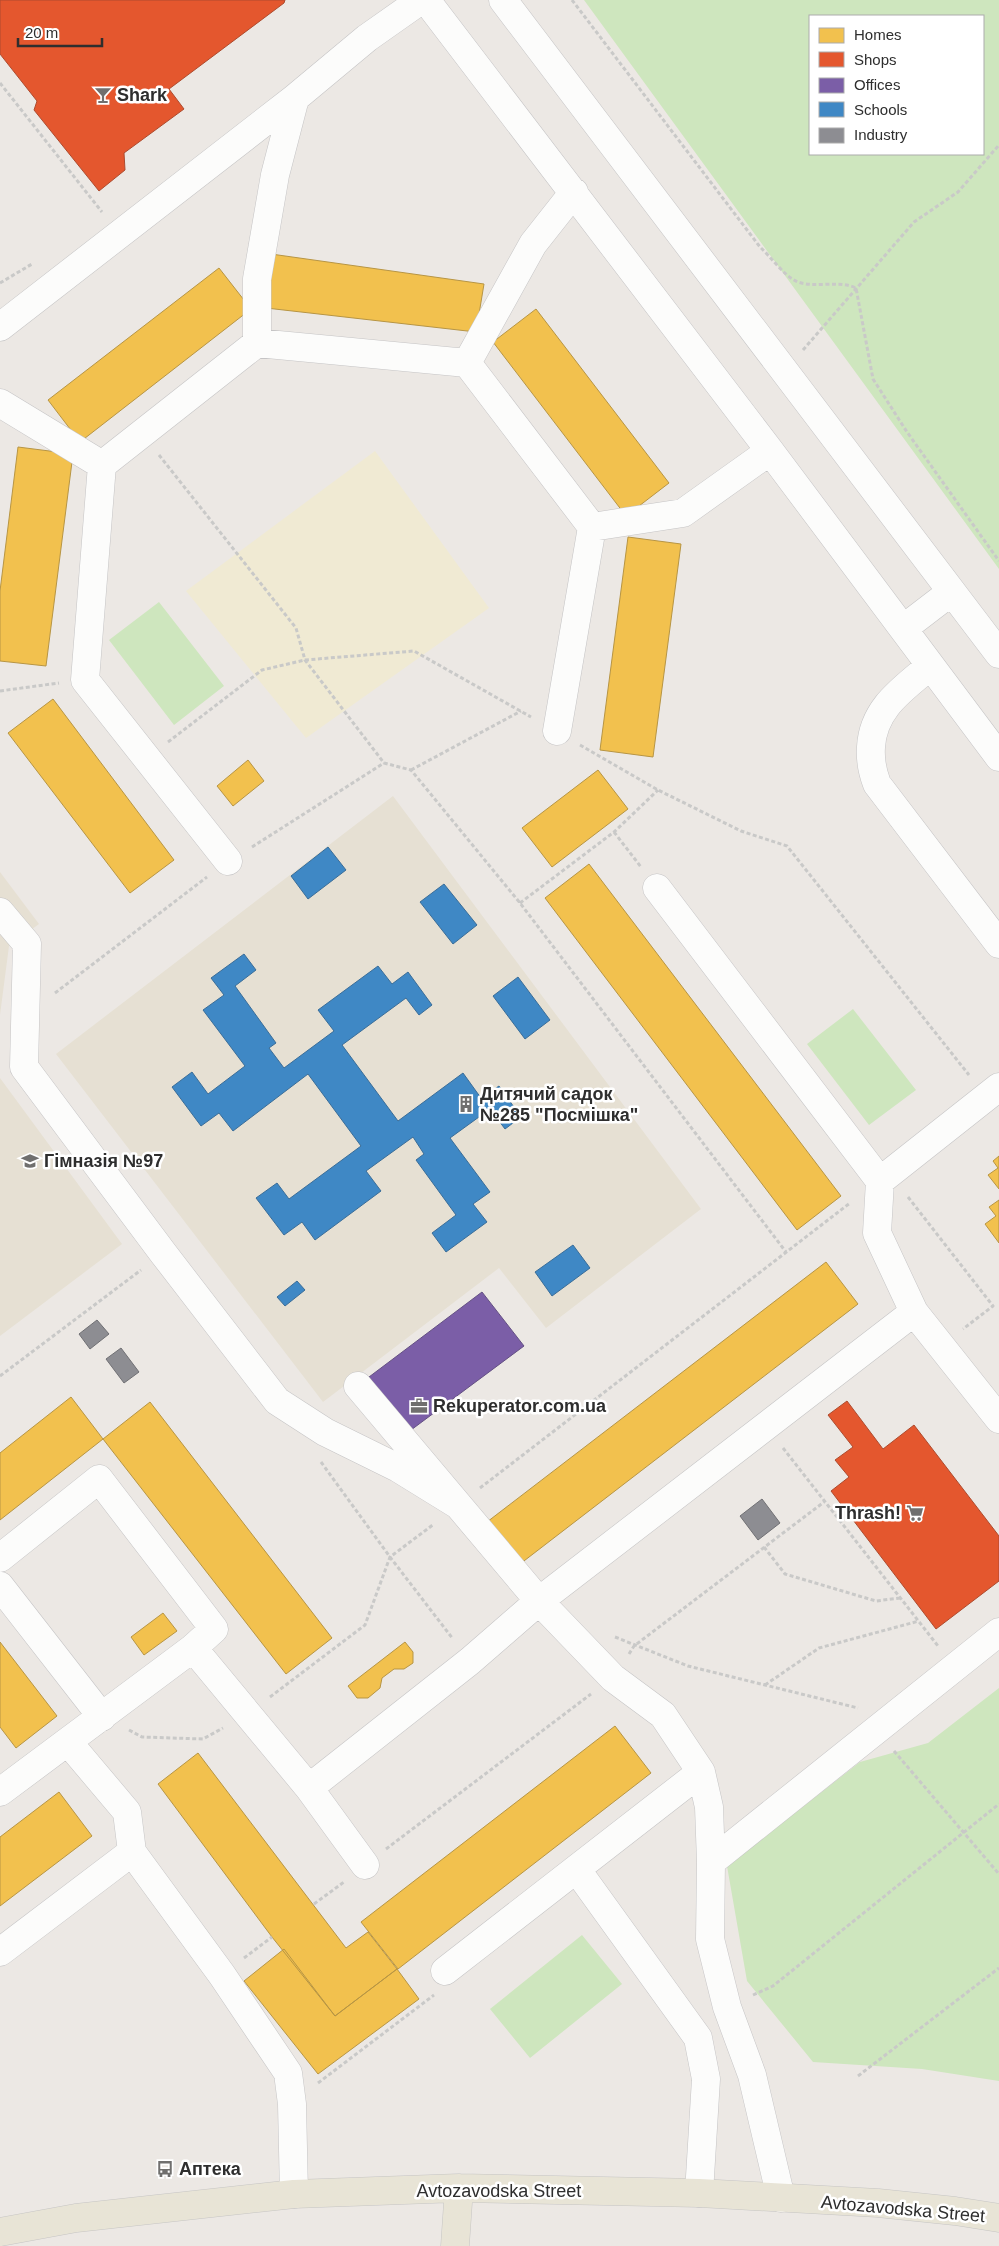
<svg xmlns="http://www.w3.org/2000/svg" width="999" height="2246" font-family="Arial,sans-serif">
  <rect width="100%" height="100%" fill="#ece8e4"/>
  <path fill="#e6e0d3" d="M393,796L701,1209L546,1328L499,1268L323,1402L56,1054Z
    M0,872L39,924L9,946L0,1015Z
    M0,1078L122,1244L0,1336Z"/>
  <path fill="#cee6be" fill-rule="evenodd" d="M584,0H999V569ZM810,16H983V154H810Z
    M159,602L224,686L174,725L109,640Z
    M853,1009L916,1090L869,1125L807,1044Z
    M999,1688V2081L922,2069L813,2062L747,1981L727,1866L860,1762L928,1743Z
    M582,1935L622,1984L530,2058L490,2009Z"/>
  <path fill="#f0ead3" d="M375,451L489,608L306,738L186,591Z"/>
  <path fill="#f2c14e" stroke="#b79544" d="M271,254L484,284L476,332L266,308Z
    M219,268L251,309L80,442L48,400Z
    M536,309L669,483L626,516L493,342Z
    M18,447L73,454L46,666L0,661V591Z
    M628,537L681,544L653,757L600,750Z
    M53,699L174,860L130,893L8,733Z
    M248,760L264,781L233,806L217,786Z
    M598,770L628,809L552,867L522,828Z
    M589,864L841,1196L797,1230L545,898Z
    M999,1156V1189L988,1175L998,1168L993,1161Z
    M999,1200V1243L985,1224L996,1216L989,1207Z
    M826,1262L858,1304L520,1564L487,1522Z
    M71,1397L103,1439L0,1520V1453Z
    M150,1402L332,1638L286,1674L103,1439Z
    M163,1613L177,1631L144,1655L131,1637Z
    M0,1642L57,1716L16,1748L0,1727Z
    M405,1642L413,1652V1663L404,1669H394L382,1678L380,1688L368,1698H357L348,1686Z
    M615,1726L651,1773L398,1969L361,1922Z
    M198,1753L346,1948L368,1932L397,1969L335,2016L272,1937L158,1784Z
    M59,1792L92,1836L0,1906V1837Z
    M284,1949L335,2016L397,1969L419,1999L318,2074L244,1981Z"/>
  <path fill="#e4572e" stroke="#ad4b2e" d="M0,0H285L284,3L169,89L184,109L124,153L125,170L99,191L34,110L37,101L0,54Z
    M847,1401L883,1449L914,1425L999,1536V1581L936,1629L831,1491L849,1477L835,1460L853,1447L828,1415Z"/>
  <path fill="#7b5ea7" stroke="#645083" d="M482,1292L524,1346L411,1430L369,1377Z"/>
  <path fill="#3f88c5" stroke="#3a6d98" d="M328,847L346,870L308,899L291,876Z
    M444,884L477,925L453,944L420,902Z
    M244,954L256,970L235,986L276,1043L269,1048L284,1068L334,1031L318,1010L378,966L392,984L408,972L432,1005L419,1015L406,998L342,1045L398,1121L463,1073L481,1098L499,1086L521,1117L505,1129L490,1109L450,1138L490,1192L473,1204L487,1222L446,1252L432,1233L456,1215L416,1160L424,1154L413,1137L366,1171L381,1191L315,1240L302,1222L284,1235L256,1198L277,1183L289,1199L361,1146L308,1074L233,1131L219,1113L201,1126L172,1087L192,1072L208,1094L245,1066L203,1010L224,995L211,978Z
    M518,977L550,1020L525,1039L493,996Z
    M573,1245L590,1268L552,1296L535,1272Z
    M297,1281L305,1290L285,1306L277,1297Z"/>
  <path fill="#8d8d92" stroke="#707074" d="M97,1320L109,1334L90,1349L79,1334Z
    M121,1348L139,1372L124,1383L106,1359Z
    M762,1499L780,1523L758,1540L740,1516Z"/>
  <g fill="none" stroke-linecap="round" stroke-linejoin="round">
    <g stroke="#c5c4c5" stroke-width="29">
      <path id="minor" d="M426,0L770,451L999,757
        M503,0L999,654
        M0,327L295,98
        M257,343V279L275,175L295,98L367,38L421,0
        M467,363L533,244L574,192
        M0,403L102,465
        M592,527L683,513L770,451
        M904,628L951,592
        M930,666C903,689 873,708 871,747C870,761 872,771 877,784L999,944
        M228,861L85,680L102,465L257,343L467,363L592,527L557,731
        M657,888L880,1181
        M0,912L27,944L24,1067L163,1253L277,1401L325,1432L398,1468L458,1505
        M999,1087L880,1181L877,1233L914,1312L999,1419
        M358,1386L539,1601L613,1678L663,1715L701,1772L709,1807L711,1862
        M0,1558L99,1479L214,1629L193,1648L309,1788L470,1661L539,1601L914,1312
        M0,1586L102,1717
        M68,1742L127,1812L132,1852
        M309,1788L365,1865
        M0,1792L193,1648
        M577,1870L698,2038L706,2079L699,2193
        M0,1952L132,1852L222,1975L288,2073L292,2104L294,2194
        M445,1971L701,1772
        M781,2198L752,2075L727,2007L710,1939L711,1862L999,1632"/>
    </g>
    <g stroke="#c6c5c4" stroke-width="29">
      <path id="major" d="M0,2232L76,2218L294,2194L459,2188L699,2193L878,2203L955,2211L999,2218
        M455,2246L459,2188"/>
    </g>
    <path stroke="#c9c9c8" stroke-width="3" stroke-dasharray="4 2.5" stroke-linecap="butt" d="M572,0L760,247C770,256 783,274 794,280C811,290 838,279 856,288L873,379L907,432L999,561
      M0,83L102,212
      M0,283L32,264
      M803,350L914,222L958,192L999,145
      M159,455L296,628L305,660L384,763L411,770L520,903L786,1252
      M0,691L59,683
      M168,742L262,670L305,660L414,651L531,717
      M580,745L658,790L741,831L787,846L969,1075
      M411,770L521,711
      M614,832L641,867
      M252,847L384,763
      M520,903L614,832L658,790
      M55,993L207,877
      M908,1197L993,1306L963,1329
      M0,1376L141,1270
      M783,1448L938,1646
      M321,1462L390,1557L453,1639
      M480,1488L850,1203
      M764,1547L785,1574L876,1601L900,1598
      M615,1637L688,1666L858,1708
      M629,1654L634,1646L824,1502
      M765,1685L819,1648L919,1621
      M270,1697L365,1625L390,1557L434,1524
      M129,1730L142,1737L203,1739L223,1728
      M894,1751L999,1874
      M386,1849L591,1694
      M314,1904L344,1882
      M244,1958L272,1937
      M753,1995L773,1986L999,1804
      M858,2076L999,1968
      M318,2083L434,1995"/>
    <use href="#minor" stroke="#fcfcfb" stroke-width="28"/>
    <use href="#major" stroke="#e8e4d6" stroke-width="28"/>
  </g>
  <defs>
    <g id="bar-bare" transform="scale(1.35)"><path d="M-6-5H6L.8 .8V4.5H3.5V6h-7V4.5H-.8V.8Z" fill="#706f6e" stroke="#fff" stroke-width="2.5" paint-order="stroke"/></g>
    <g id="building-bare" transform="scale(1.35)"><path d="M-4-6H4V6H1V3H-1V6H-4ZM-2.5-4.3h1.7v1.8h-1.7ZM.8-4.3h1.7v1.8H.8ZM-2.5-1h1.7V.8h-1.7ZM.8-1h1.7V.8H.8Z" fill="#706f6e" stroke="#fff" stroke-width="2.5" paint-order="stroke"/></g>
    <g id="school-bare" transform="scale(1.35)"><path d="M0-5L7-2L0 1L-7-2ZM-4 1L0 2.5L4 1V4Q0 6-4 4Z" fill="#706f6e" stroke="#fff" stroke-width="2.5" paint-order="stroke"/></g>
    <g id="office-bare" transform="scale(1.35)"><path d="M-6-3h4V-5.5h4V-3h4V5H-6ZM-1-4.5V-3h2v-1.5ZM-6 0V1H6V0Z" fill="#706f6e" stroke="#fff" stroke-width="2.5" paint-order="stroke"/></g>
    <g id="supermarket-bare" transform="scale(1.35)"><path d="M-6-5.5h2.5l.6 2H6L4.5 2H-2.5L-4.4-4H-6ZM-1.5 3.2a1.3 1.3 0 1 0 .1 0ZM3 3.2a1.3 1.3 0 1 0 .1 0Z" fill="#706f6e" stroke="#fff" stroke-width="2.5" paint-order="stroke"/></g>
    <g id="bus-bare" transform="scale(1.35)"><path d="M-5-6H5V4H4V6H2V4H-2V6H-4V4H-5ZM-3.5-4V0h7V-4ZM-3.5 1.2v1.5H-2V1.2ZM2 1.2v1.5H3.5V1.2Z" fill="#706f6e" stroke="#fff" stroke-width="2.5" paint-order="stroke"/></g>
  </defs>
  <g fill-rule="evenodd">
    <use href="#bar-bare" x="103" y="95"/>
    <use href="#building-bare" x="466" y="1104"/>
    <use href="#school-bare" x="30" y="1161"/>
    <use href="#office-bare" x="419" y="1406"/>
    <use href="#supermarket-bare" x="915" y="1513"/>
    <use href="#bus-bare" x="165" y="2169"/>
  </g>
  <g text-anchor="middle" stroke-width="5" stroke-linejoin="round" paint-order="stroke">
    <g font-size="18" font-weight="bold" fill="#2e2e2e" stroke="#fff" text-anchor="start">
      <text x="117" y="101">Shark</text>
      <text x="480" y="1100">Дитячий садок<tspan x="480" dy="21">№285 "Посмішка"</tspan></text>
      <text x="44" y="1167">Гімназія №97</text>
      <text x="433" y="1412">Rekuperator.com.ua</text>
      <text x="901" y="1519" text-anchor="end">Thrash!</text>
      <text x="179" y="2175">Аптека</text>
    </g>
    <g font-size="18" fill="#2e2e2e" stroke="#fff">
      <text x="499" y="2197">Avtozavodska Street</text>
      <text transform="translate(903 2209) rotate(5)" y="6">Avtozavodska Street</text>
    </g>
  </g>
  <rect x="809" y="15" width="175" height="140" fill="#ffffff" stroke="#ababab"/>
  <rect x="819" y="28" width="25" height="15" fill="#f2c14e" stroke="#ababab"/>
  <text x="854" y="40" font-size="15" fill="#2e2e2e">Homes</text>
  <rect x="819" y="52" width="25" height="15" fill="#e4572e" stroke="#ababab"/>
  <text x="854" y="65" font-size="15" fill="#2e2e2e">Shops</text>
  <rect x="819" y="78" width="25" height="15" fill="#7b5ea7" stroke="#ababab"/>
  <text x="854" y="90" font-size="15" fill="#2e2e2e">Offices</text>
  <rect x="819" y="102" width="25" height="15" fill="#3f88c5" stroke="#ababab"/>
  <text x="854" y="115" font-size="15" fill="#2e2e2e">Schools</text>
  <rect x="819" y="128" width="25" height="15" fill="#8d8d92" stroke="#ababab"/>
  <text x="854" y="140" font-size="15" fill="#2e2e2e">Industry</text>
  <path d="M18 38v8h84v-8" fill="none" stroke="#2e2e2e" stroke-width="2.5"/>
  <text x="25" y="38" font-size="15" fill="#2e2e2e" stroke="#ffffff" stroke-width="4" paint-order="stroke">20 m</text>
</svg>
